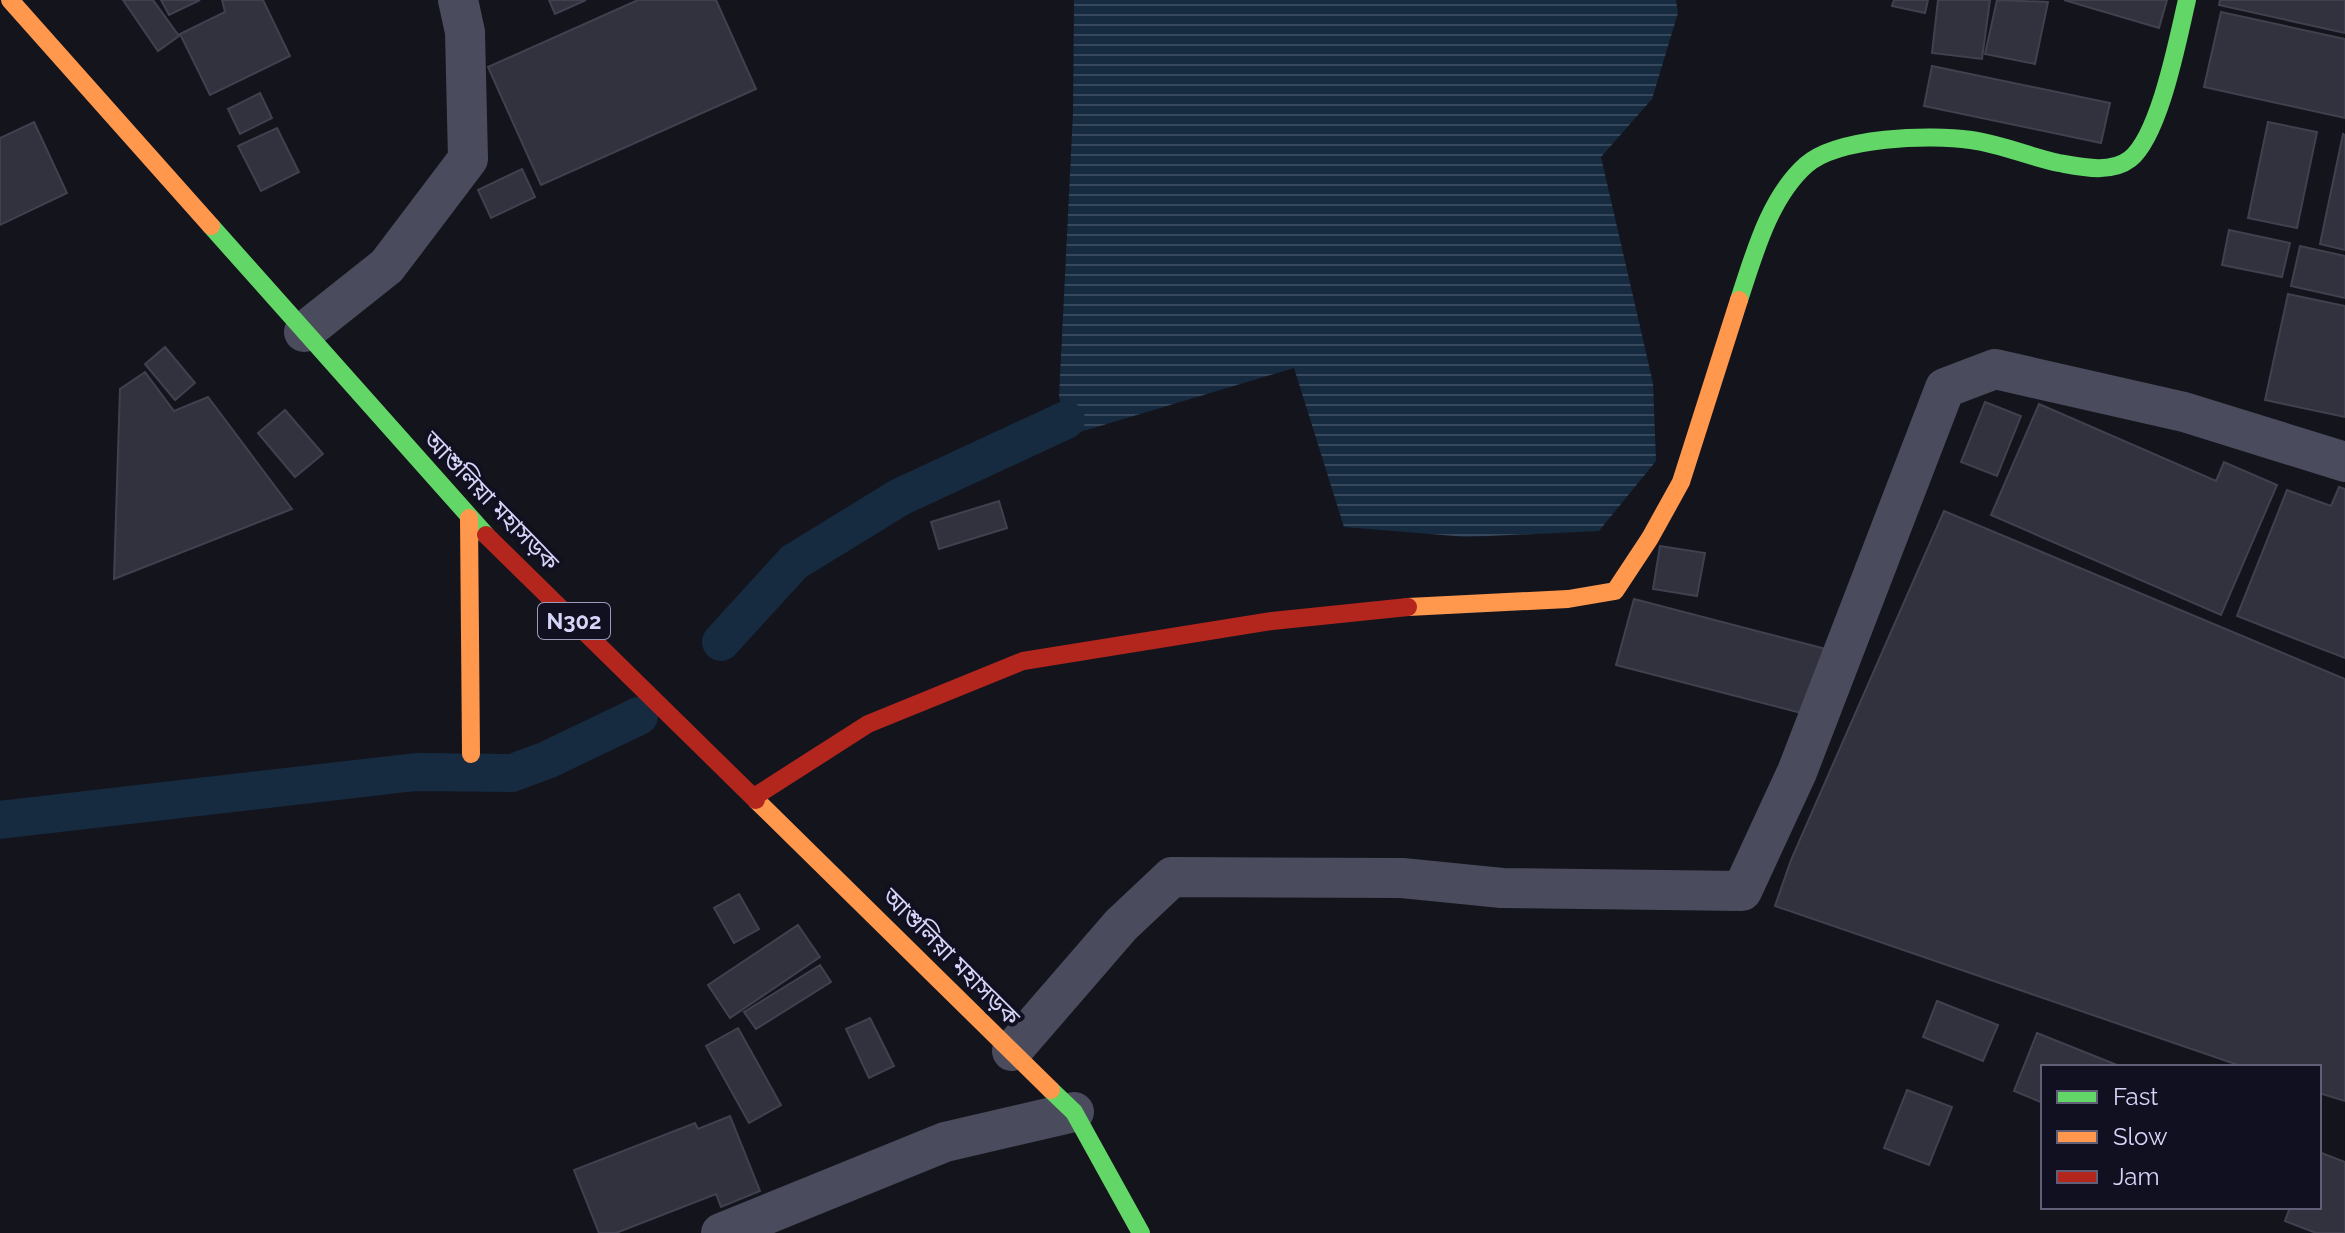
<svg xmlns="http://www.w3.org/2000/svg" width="2345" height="1233" font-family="Raleway,'Noto Sans Bengali',sans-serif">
  <defs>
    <pattern id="water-rules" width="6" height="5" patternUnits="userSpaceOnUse" patternTransform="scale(2)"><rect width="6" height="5" fill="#162a40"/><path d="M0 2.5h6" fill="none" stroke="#37485c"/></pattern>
  </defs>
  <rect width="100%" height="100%" fill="#14141c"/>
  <path fill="url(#water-rules)" d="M1074,0H1676L1678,13L1652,99L1601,157L1653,383L1656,461L1599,531L1467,537L1344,527L1294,368L1070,435L1059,397L1073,113Z"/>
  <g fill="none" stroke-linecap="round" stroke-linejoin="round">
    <path stroke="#162a40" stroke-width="38" d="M721,642L794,562L900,497L1066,420
      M0,820L416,772L512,773L547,760L639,716"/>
  </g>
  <path fill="#32323e" stroke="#41404f" stroke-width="2" d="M123,0H153L179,36L158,51Z
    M161,0H200L169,15Z
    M263,0L290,56L210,95L180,34L225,12L222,0Z
    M549,0H586L555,14Z
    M638,0H716L756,89L541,185L488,67Z
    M1894,0H1928L1925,13L1892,6Z
    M1938,0H1990L1982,59L1932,53Z
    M1997,0L2048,2L2035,64L1985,54Z
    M2064,0H2167L2159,28Z
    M2220,0H2345V33L2219,5Z
    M2221,12L2345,39V118L2204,87Z
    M1932,66L2110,103L2101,143L1924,106Z
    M260,93L272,118L240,134L228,109Z
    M34,122L67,193L0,225V138Z
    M2268,122L2317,132L2297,228L2248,218Z
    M277,128L299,172L261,191L238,146Z
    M2343,134L2345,135V250L2320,244Z
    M522,169L535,197L491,218L478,190Z
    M2229,230L2290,243L2282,277L2222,265Z
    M2300,246L2345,256V298L2291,286Z
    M2288,294L2345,306V417L2265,400Z
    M165,347L195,383L175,400L145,364Z
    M145,372L174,411L208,397L292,509L114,579L120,389Z
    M1985,402L2021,416L1997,476L1961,462Z
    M2039,404L2216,481L2224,462L2277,485L2221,615L1991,515Z
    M285,410L323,454L295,477L258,433Z
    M2339,487L2345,489V658L2237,616L2287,490L2331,506Z
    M999,501L1007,528L939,549L931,522Z
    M1944,511L2345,679V1101L2319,1093V1067H2244L1775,906L1791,860Z
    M1660,546L1705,553L1697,596L1653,589Z
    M1634,599L1826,649L1809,715L1616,665Z
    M739,894L759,929L734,943L714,908Z
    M798,925L820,957L730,1018L708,985Z
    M820,965L831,982L756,1029L744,1012Z
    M1937,1001L1998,1025L1983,1061L1923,1037Z
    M870,1018L894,1066L869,1078L846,1029Z
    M738,1028L781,1105L749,1123L706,1046Z
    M2037,1033L2122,1067H2043V1103L2014,1091Z
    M1907,1090L1952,1107L1929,1165L1884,1148Z
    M730,1116L760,1191L721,1207L716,1194L616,1233H599L574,1170L695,1123L698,1129Z
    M2319,1152L2345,1162V1233H2316L2285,1221L2290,1207H2319Z"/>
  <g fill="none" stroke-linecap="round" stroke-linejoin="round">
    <path stroke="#4a4b5c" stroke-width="40" d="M304,332L387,266L468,159L465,32L458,0
      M1012,1051L1121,925L1172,877L1402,878L1502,888L1742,891L1797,772L1945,388L1995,369L2184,412L2345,462
      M721,1233L945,1142L1074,1112"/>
    <path stroke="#63d668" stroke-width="18" d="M211,226L486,535
      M1739,300C1754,255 1769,198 1806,165C1838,137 1930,134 1971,140C2001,144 2030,157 2059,163C2081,167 2111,174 2130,159C2160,135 2178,38 2187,0
      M1051,1090L1074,1112L1141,1233"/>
    <path stroke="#ff974d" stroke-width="18" d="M10,0L211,226
      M469,518L471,754
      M1408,607L1568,599L1615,591L1650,538L1681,482L1739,300
      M756,800L1051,1090"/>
    <path stroke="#b3261e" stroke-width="18" d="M486,535L756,800
      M754,797L868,724L1023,661L1272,621L1408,607"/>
  </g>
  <g text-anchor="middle" stroke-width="8" stroke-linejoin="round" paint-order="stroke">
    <rect fill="#111020" stroke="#9b9ab8" stroke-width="2" x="538" y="603" width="72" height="36" rx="6"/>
    <g font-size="22" font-weight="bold" fill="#d6d5f9">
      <text x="574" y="629">N302</text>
    </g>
    <g font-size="24" fill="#d6d5f9" stroke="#111020">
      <text transform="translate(491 501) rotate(46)" y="8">আশুলিয়া মহাসড়ক</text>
      <text transform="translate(951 957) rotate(45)" y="8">আশুলিয়া মহাসড়ক</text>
    </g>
  </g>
  <rect x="2041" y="1065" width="280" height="144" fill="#111020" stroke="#605f77" stroke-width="2"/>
  <rect x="2057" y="1091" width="40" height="12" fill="#63d668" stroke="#605f77" stroke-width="2"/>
  <text x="2113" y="1105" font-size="24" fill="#d6d5f9">Fast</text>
  <rect x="2057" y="1131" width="40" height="12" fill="#ff974d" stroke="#605f77" stroke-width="2"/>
  <text x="2113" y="1145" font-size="24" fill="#d6d5f9">Slow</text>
  <rect x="2057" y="1171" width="40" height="12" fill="#b3261e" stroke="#605f77" stroke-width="2"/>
  <text x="2113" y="1185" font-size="24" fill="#d6d5f9">Jam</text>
</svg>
